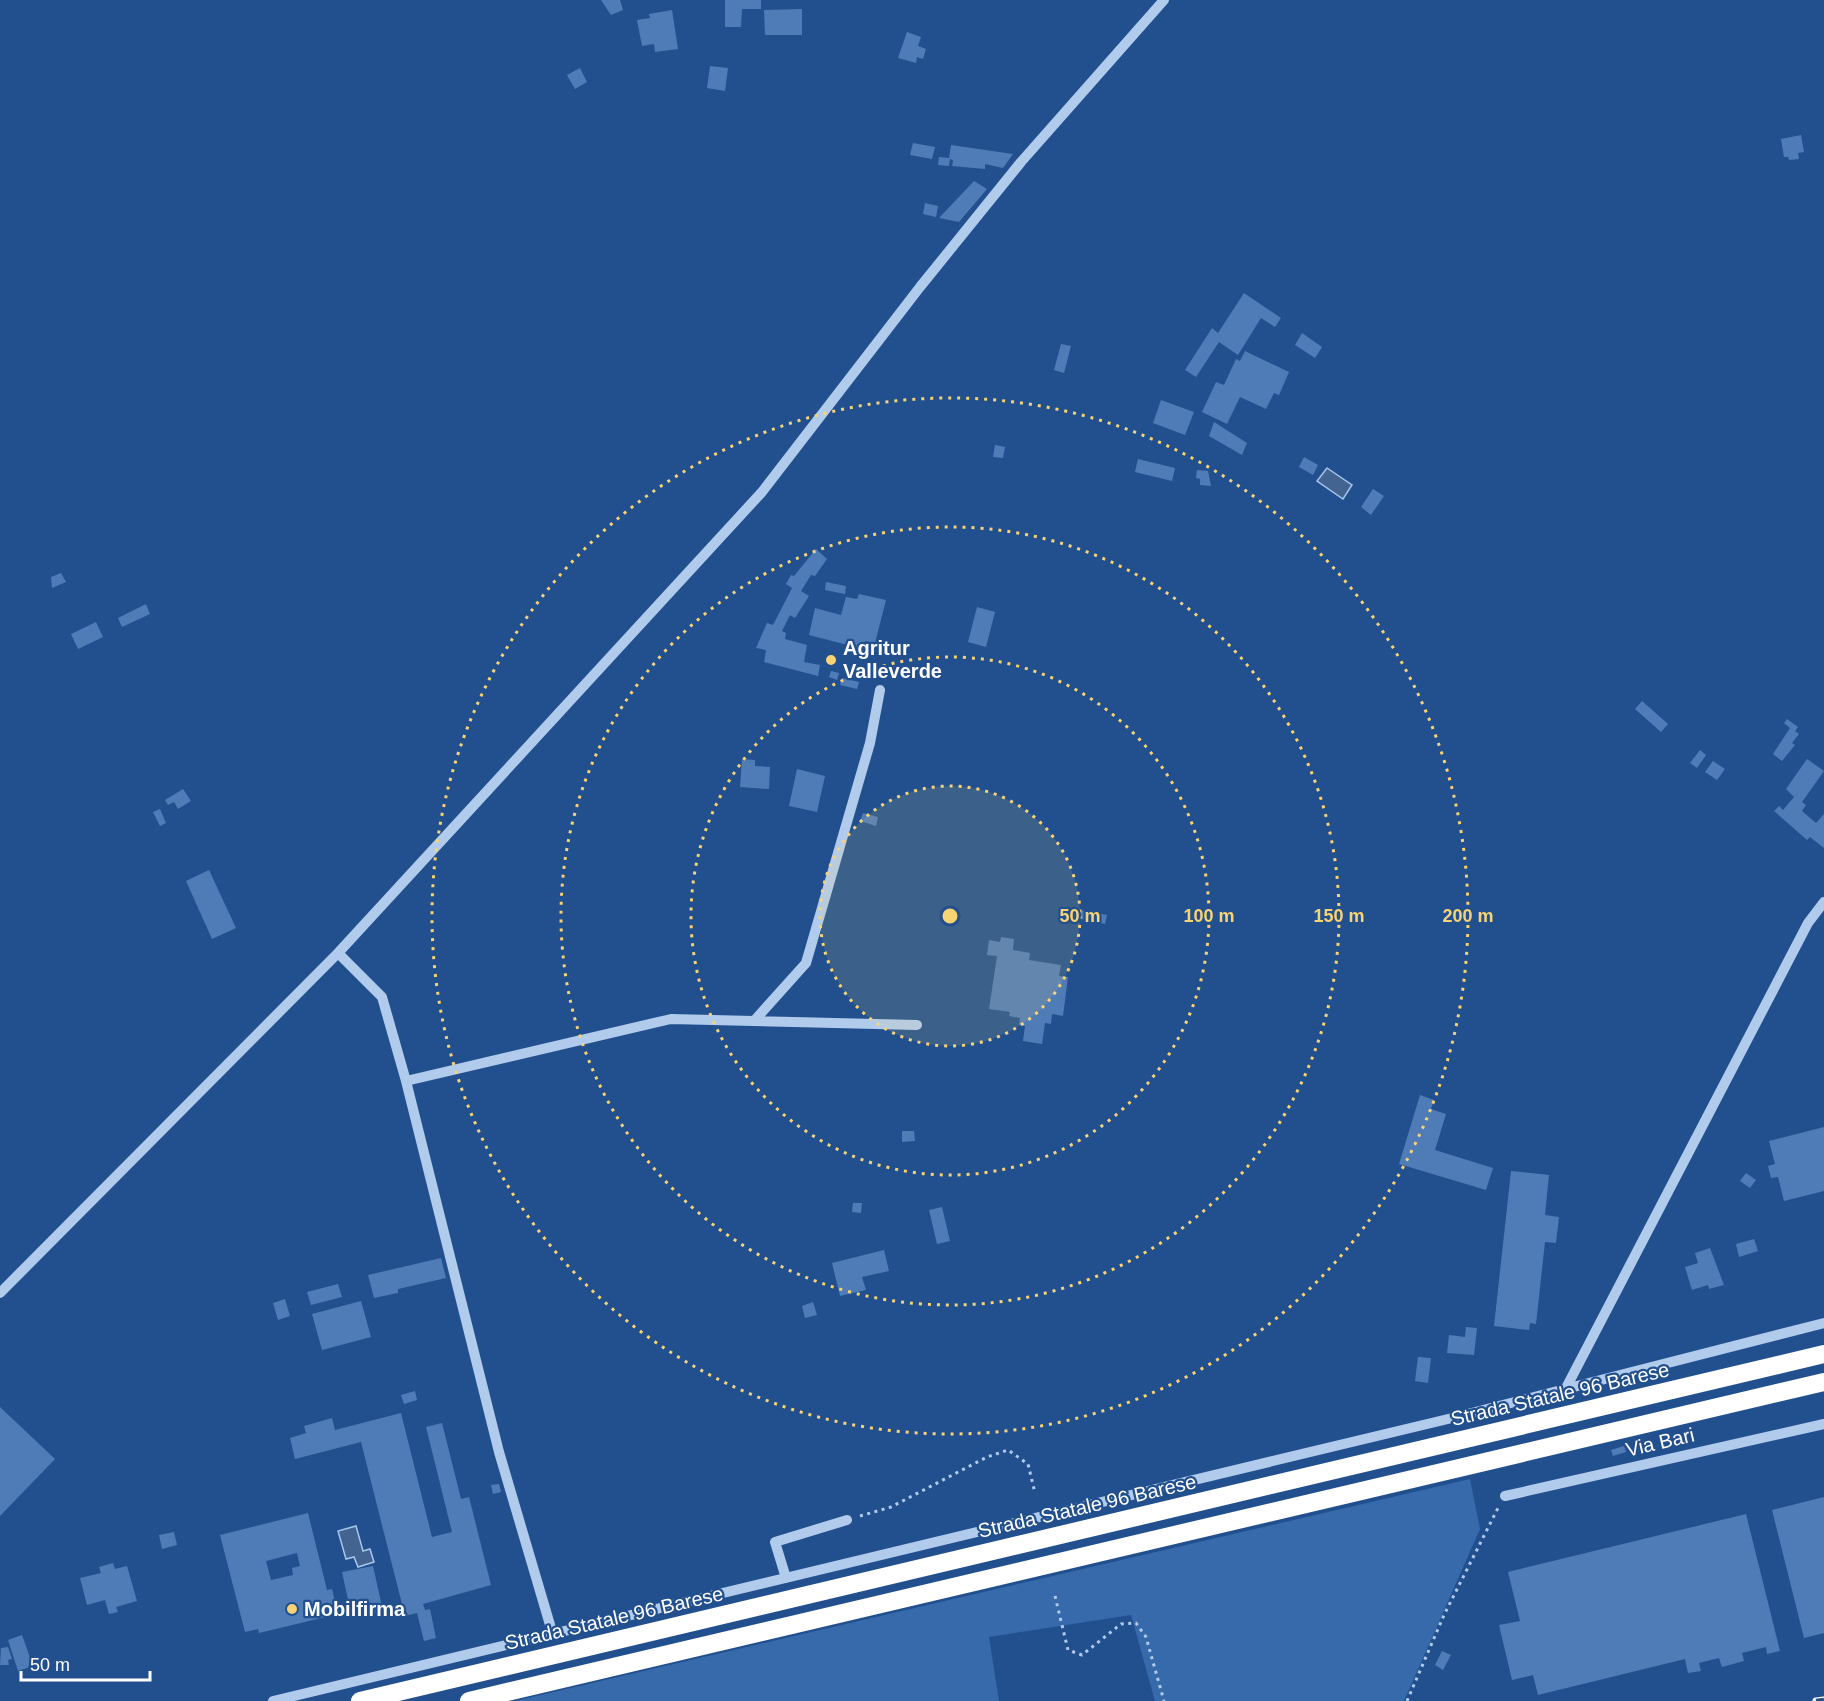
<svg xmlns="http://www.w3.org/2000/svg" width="1824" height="1701" font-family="Helvetica,sans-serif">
  <rect width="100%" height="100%" fill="#22508e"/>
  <path fill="#366aab" d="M1470,1479L1480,1529L1404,1701H1155L1131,1615L989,1637L999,1701H515Z"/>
  <path fill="#436490" stroke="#a5c6ed" stroke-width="1.5" d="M1327,468L1352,485L1343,499L1317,481Z
    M356,1526L363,1551L370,1549L374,1562L358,1567L354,1557L346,1559L338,1531Z"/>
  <path fill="#4f7cb7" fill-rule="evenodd" d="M601,0H620L623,10L611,15Z
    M725,0H761V9H742L741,27H725Z
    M802,9V35H765L764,10Z
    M672,10L678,49L655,52L654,44L642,46L637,20L650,18L649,14Z
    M907,32L921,37L918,46L926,49L923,59L917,57L916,63L898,58Z
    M710,66L728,68L725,91L707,88Z
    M580,68L587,82L575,89L567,75Z
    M1801,135L1804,152L1798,153L1799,159L1789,160L1788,157H1784L1781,139Z
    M913,143L935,147L932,159L910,155Z
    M951,145L1013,154L1003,168L985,164V169L952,166L953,160L950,159L949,166L938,165L939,157L949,158Z
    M974,181L987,189L959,222L939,218Z
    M925,203L938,206L936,217L923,214Z
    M1244,293L1281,318L1275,327L1261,318L1238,355L1219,342L1196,377L1185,370L1212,328L1218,333Z
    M1302,333L1322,347L1315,358L1295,345Z
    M1061,344L1071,346L1064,373L1054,370Z
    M1245,351L1289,372L1279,395L1274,393L1266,409L1240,397L1227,424L1202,412L1216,382L1224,385L1236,359L1240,361Z
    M1161,400L1194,412L1185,435L1153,423Z
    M1214,422L1247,443L1242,455L1209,436Z
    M995,445L1005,447L1003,458L993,457Z
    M1304,457L1318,465L1313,475L1299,467Z
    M1138,459L1175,468L1172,481L1135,472Z
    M1197,470L1208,471L1211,486L1200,485V479L1196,478Z
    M1373,489L1384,496L1371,515L1361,507Z
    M816,549L827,559L815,576L811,575L801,591L809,596L795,618L790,615L782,631L786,633L785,639L807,645L804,662L820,665L818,676L764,662L766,650L756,648L767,623L773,625L792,588L786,584L791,575L794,576Z
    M61,573L66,582L52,588L51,577Z
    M826,582L846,586L845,594L825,590Z
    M859,594L886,600L875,643L865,641L863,649L809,635L815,608L841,615L846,597L857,599Z
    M146,604L150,614L122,627L118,618Z
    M977,607L995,612L986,647L968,642Z
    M96,622L103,637L78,649L71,634Z
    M831,671L839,673L837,680L829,677Z
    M842,678L859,682L857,689L840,685Z
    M1642,701L1668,724L1661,732L1635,709Z
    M1787,719L1798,727L1795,731L1799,734L1792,743L1795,745L1782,761L1773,754L1790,728L1784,723Z
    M1700,750L1706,755L1697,768L1690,763Z
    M742,759L755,760V766L770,767L769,789L740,787Z
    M1807,759L1824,771L1802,802L1806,805L1802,811L1816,823L1824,814V848L1810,837L1807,840L1774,811L1779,806L1783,810L1794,797L1786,789Z
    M1713,761L1725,769L1717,780L1705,772Z
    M797,769L825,776L817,812L789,806Z
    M183,789L191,801L178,809L174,802L168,805L165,800Z
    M160,809L166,823L160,826L153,812Z
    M863,813L878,817L876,826L860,821Z
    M209,870L236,928L212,939L186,881Z
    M1064,907L1107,915L1105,924L1062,915Z
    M1001,937L1014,939L1013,950L1030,953L1029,960L1061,965L1059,976L1068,977L1063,1016L1052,1014L1051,1024L1045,1023L1042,1044L1023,1041L1025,1026L1019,1025L1020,1018L1009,1016L1010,1012L989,1009L997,956L987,955L989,940L1000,942Z
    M1420,1095L1434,1100L1431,1109L1446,1114L1435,1150L1493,1168L1486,1190L1399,1164Z
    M1824,1127V1191L1784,1201L1778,1177L1771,1178L1768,1166L1775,1164L1769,1141Z
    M902,1131H914L915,1141L902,1142Z
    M1511,1171L1549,1175L1545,1215L1559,1217L1556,1243L1545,1242L1536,1324L1530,1323L1529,1330L1494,1326Z
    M1746,1173L1756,1180L1750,1188L1740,1181Z
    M853,1203H862L861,1213L852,1212Z
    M942,1207L950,1241L937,1244L929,1210Z
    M1754,1239L1758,1251L1739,1257L1736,1244Z
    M1710,1248L1724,1285L1709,1289L1708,1285L1692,1290L1685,1267L1698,1263L1695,1253Z
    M884,1250L889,1271L862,1277L866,1290L840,1296L832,1263Z
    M441,1258L446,1278L398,1289V1293L374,1298L368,1275Z
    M338,1284L342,1297L311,1305L307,1292Z
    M285,1299L290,1316L278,1320L273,1303Z
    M361,1301L371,1337L322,1350L312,1314Z
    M813,1302L817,1315L805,1318L802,1306Z
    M1466,1327L1477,1328L1474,1355L1447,1353L1449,1335L1465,1337Z
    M1418,1357L1431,1358L1428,1383L1415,1381Z
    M415,1391L417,1400L404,1404L401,1395Z
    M0,1407L55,1459L0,1516Z
    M401,1413L432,1537L452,1532L426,1427L442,1423L461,1499L469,1497L491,1585L423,1604L425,1610L430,1609L436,1638L424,1641L417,1613L405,1616L361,1442L295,1459L290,1438L306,1433L304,1426L332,1418L335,1430Z
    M1624,1446L1626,1452L1613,1456L1611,1450Z
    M499,1484L501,1492L493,1494L491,1485Z
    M1824,1497V1633L1804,1638L1772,1510Z
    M308,1513L327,1590L332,1589L338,1614L259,1633L258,1629L245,1632L220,1535ZM297,1553L300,1566L292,1568L293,1575L271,1580L266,1561Z
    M1746,1514L1780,1651L1767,1654L1766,1647L1742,1653L1744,1661L1722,1667L1719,1658L1699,1663L1701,1671L1688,1673L1685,1659L1538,1695L1533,1675L1512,1680L1499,1625L1520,1621L1508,1572Z
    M174,1532L177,1545L162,1549L159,1535Z
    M113,1563L115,1569L127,1566L137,1601L116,1607L118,1612L109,1614L105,1600L87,1605L80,1578L101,1573L99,1567Z
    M373,1566L383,1611L352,1618L342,1572Z
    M22,1635L33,1666L18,1671L8,1640Z
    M8,1647L12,1659L8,1660L9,1665H0L1,1648Z
    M1442,1651L1451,1655L1443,1670L1435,1665Z"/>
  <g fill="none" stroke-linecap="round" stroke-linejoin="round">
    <path stroke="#b1cbec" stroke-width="3" stroke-dasharray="3 4.5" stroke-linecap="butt" d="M860,1516L891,1507L987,1457L1008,1450L1028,1464L1035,1493
      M1055,1596L1068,1650L1082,1655L1121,1624L1136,1623L1146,1637L1164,1701
      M1407,1701L1444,1615L1498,1508"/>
    <path stroke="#b1cbec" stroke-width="10" d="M338,953L382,997L406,1081L499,1452L553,1635
      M754,1021L806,963L870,743L880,690
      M406,1081L671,1019L917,1025
      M0,1293L338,953L762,492L920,287L1021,162L1164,0
      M1566,1388L1808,923L1824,902
      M1505,1496L1824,1424
      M786,1578L775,1542L847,1520
      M273,1701L1448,1419L1824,1323"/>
    <path stroke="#fff" stroke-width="18" d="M360,1701L1824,1354
      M469,1701L1824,1382"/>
    <g stroke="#fff" stroke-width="7">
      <path id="rail" d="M1816,1701L1824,1700"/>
    </g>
    <use href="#rail" stroke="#22508e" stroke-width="4.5" stroke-dasharray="14" stroke-linecap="butt"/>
  </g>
  <circle cx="950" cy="916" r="130" fill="#f7d374" fill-opacity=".12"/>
  <g fill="none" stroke="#f7d374" stroke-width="3" stroke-dasharray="3 6">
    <circle cx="950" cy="916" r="130"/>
    <circle cx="950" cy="916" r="259"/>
    <circle cx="950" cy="916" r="389"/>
    <circle cx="950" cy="916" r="518"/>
  </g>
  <g fill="#f7d374" stroke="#22508e" stroke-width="2">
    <circle cx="831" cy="660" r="6"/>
    <circle cx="292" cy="1609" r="6"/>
  </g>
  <g text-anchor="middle" stroke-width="4.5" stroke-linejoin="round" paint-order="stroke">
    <g font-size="20" font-weight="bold" fill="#fff" stroke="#22508e" text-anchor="start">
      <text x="843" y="655">Agritur<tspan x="843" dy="23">Valleverde</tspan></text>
      <text x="304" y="1616">Mobilfirma</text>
    </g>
    <g font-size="20" fill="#fff" stroke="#22508e">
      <text transform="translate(1560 1394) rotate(-13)" y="7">Strada Statale 96 Barese</text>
      <text transform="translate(1660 1442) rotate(-13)" y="7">Via Bari</text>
      <text transform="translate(1087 1506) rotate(-13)" y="7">Strada Statale 96 Barese</text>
      <text transform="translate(614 1618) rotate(-13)" y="7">Strada Statale 96 Barese</text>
    </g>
  </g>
  <circle cx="950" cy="916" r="9" fill="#f7d374" stroke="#22508e" stroke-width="3"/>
  <g font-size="18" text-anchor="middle" font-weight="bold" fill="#f7d374" stroke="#22508e" stroke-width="4.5" stroke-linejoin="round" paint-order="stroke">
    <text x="1080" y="922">50 m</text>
    <text x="1209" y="922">100 m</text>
    <text x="1339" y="922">150 m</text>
    <text x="1468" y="922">200 m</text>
  </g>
  <path d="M21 1671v9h129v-9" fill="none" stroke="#ffffff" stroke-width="3"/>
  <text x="30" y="1671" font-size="18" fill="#ffffff" stroke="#22508e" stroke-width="4.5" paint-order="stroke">50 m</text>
</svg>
